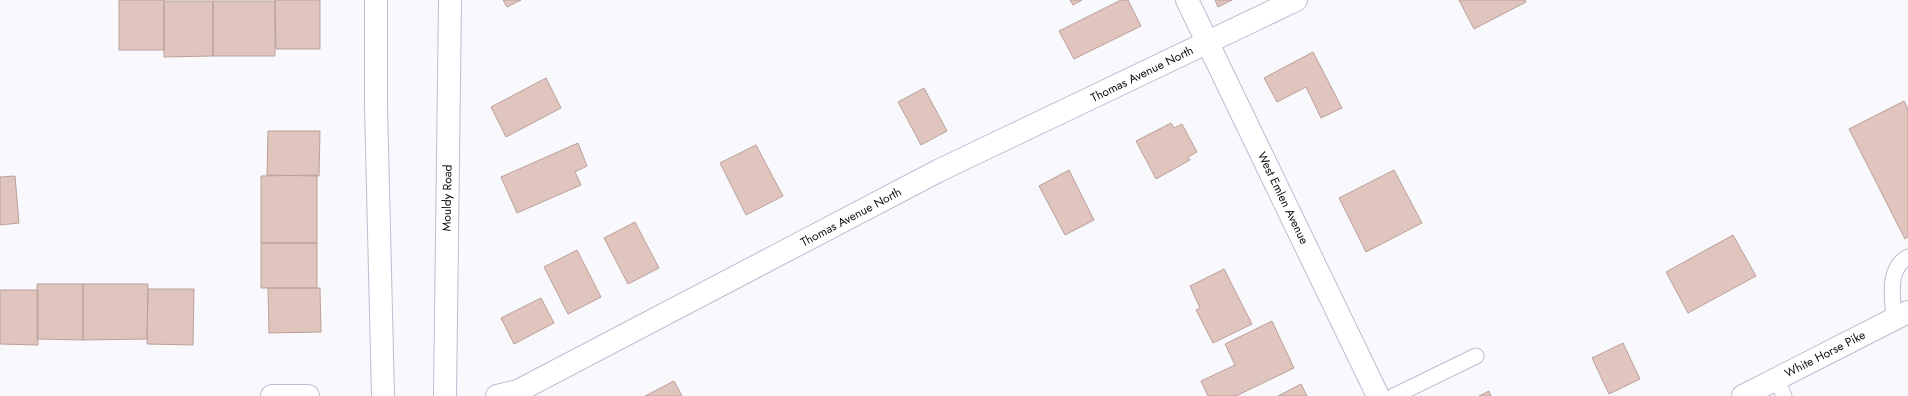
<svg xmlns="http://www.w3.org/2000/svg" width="1908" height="396" font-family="Jost,sans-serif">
  <rect width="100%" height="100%" fill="#f9f8fd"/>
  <path fill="#dfc5bd" stroke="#baa199" d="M119,0H164V50H119Z
    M275,0H320V49H276Z
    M503,0H521L507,7Z
    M1070,0H1082L1073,5Z
    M1121,0H1128L1141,26L1074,59L1059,31Z
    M1215,0H1232L1218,7Z
    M1459,0H1525L1526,2L1474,29Z
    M164,1H213V56L164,57Z
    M213,1H275V56H213Z
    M1313,52L1342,108L1321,118L1306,87L1277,102L1264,78Z
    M546,78L561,108L506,137L491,107Z
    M924,88L947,131L921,145L898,102Z
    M1904,101L1908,109V237L1905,239L1849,129Z
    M1171,123L1174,128L1182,124L1197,152L1188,157L1190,160L1156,179L1136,141Z
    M268,131H320L319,176L267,175Z
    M578,143L587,166L575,172L581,185L517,213L501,177Z
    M756,145L783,196L746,215L720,163Z
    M1069,170L1094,220L1065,235L1039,186Z
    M1394,170L1422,223L1366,252L1339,198Z
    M317,175V243H261V176Z
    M15,176L19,223L0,225V177Z
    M635,222L659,268L628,284L604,238Z
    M1733,235L1756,276L1688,313L1666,272Z
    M261,243H317V288H261Z
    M577,250L601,297L568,314L544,267Z
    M1224,269L1252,324L1213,343L1196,310L1200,308L1190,286Z
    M37,284H83V340L37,339Z
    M83,284H148L147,339L83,340Z
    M268,288H320L321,332L269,333Z
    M148,289H194L193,345L147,344Z
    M0,290H38V345L0,344Z
    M541,298L554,323L514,344L501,318Z
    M1272,321L1294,368L1236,396H1208L1201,381L1235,365L1225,344Z
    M1623,343L1640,379L1609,394L1592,358Z
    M674,381L682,396H645Z
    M1301,384L1307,396H1278Z
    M1489,391L1491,396H1479Z"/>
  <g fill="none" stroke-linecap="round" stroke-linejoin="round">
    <g stroke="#c0bbd1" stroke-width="17">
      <path id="lane" d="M1894,319C1893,299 1886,269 1908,257
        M1776,379L1784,396
        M1394,396L1476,356"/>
    </g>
    <g stroke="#c0bbd1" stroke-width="24">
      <path id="street" d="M376,0V106L383,396
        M1187,0L1378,396
        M272,396H308
        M445,396L450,0
        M497,396L518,391L938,171L1296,0"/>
    </g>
    <g stroke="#c0bbd1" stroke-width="24">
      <path id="highway" d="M1743,396L1908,312"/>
    </g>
    <use href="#lane" stroke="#fff" stroke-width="15"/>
    <use href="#street" stroke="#fff" stroke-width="22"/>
    <use href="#highway" stroke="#fff" stroke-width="22"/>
  </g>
  <g text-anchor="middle" stroke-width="3" stroke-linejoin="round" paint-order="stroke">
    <g font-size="12" fill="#0d0b13" stroke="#fff">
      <text transform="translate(1142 74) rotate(-26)" y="4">Thomas Avenue North</text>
      <text transform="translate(447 198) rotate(-89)" y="4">Mouldy Road</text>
      <text transform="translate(1283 198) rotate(64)" y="4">West Emlen Avenue</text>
      <text transform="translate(851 217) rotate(-28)" y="4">Thomas Avenue North</text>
      <text transform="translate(1825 354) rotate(-27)" y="4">White Horse Pike</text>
    </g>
  </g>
</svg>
